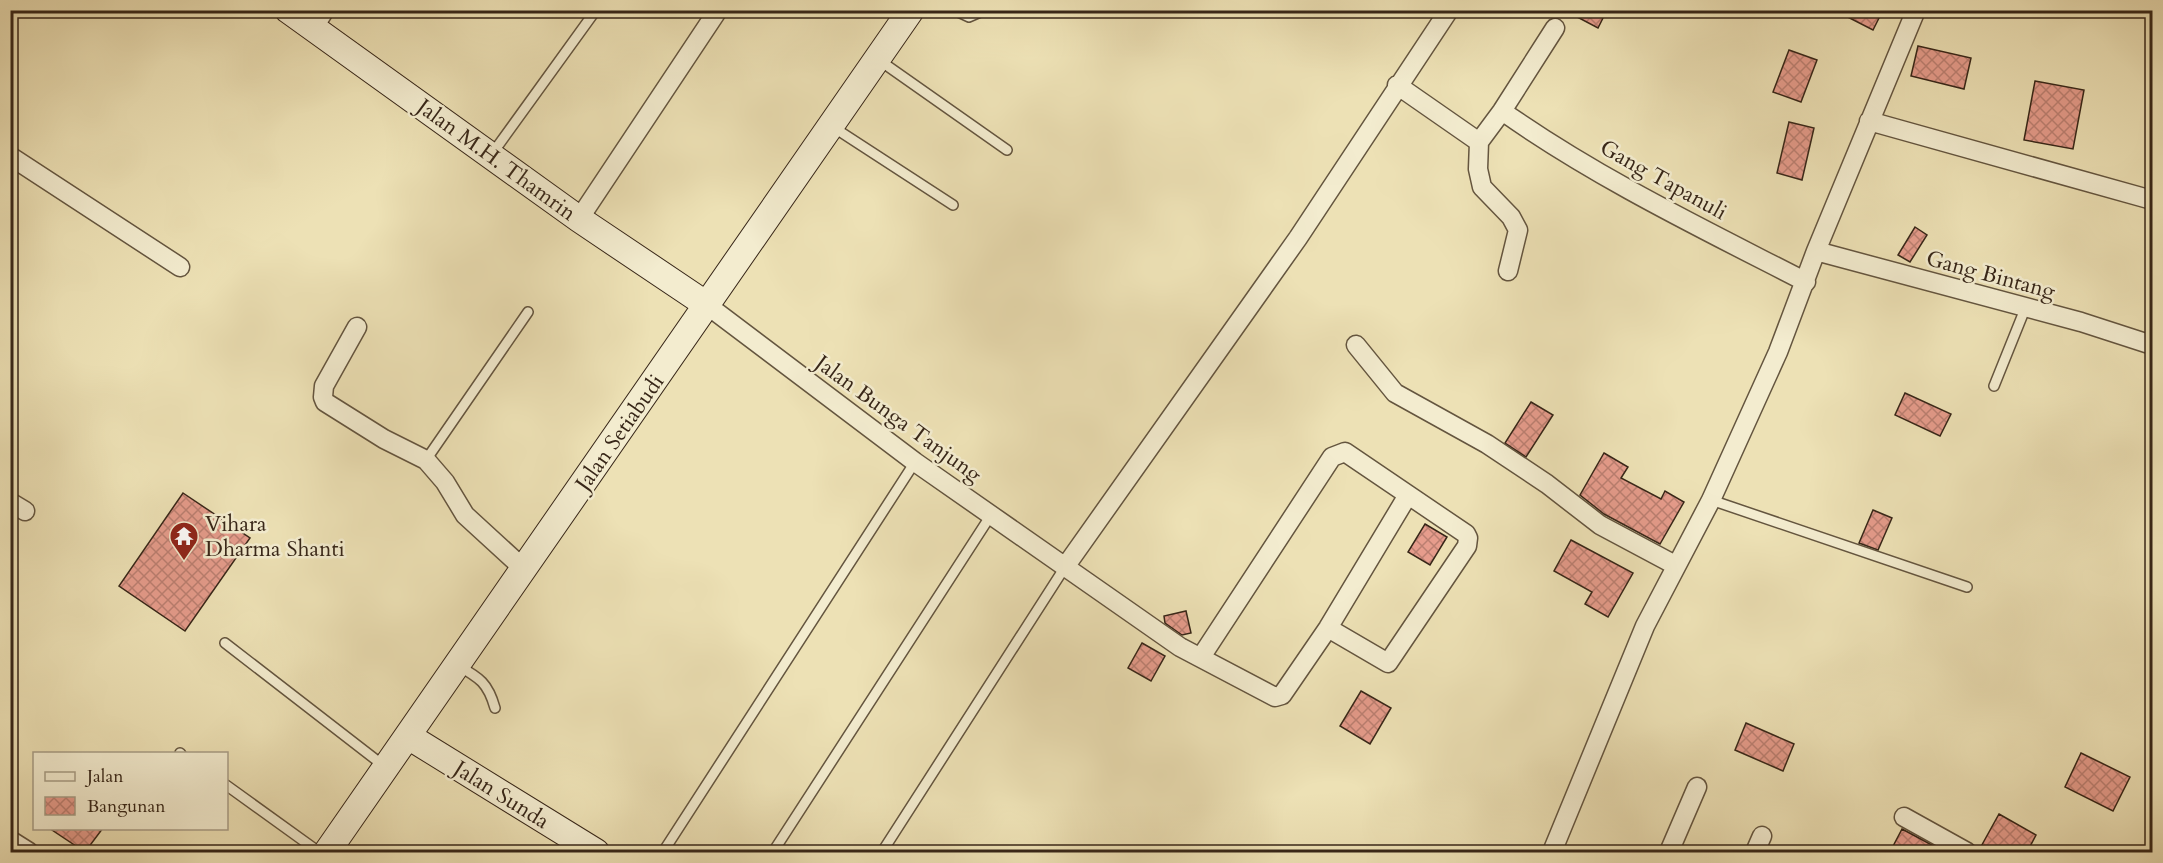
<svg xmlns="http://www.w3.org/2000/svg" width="2163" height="863" font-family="Cardo,serif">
  <defs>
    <pattern id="building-cross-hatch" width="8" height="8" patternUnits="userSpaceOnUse" patternTransform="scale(1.5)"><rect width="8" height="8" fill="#e69c8c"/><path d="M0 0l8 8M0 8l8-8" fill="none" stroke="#bb7f71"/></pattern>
  </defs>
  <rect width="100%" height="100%" fill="#ede1b5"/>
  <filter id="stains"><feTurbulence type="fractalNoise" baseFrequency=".00333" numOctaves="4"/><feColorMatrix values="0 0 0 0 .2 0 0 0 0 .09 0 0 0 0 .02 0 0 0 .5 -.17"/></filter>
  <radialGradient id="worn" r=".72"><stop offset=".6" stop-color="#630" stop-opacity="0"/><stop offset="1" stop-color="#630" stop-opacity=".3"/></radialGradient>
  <path fill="url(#building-cross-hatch)" stroke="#372618" stroke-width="1.5" d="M1564,10H1607L1598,28Z
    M1834,10H1883L1873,30Z
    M1918,46L1971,58L1964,89L1911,76Z
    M1789,50L1817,60L1801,102L1773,92Z
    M2035,81L2084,90L2073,149L2024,140Z
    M1789,122L1814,128L1802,180L1777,173Z
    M1915,227L1927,235L1910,262L1898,255Z
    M1905,393L1951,414L1940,436L1895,415Z
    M1531,402L1553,415L1526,457L1505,443Z
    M1604,453L1628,467L1621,478L1661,499L1665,491L1684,502L1660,544L1604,514L1580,495Z
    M183,493L250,538L185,631L119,586Z
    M1873,510L1892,518L1878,550L1859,543Z
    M1425,524L1447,537L1430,565L1408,552Z
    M1571,540L1633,573L1608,617L1585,604L1592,592L1554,571Z
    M1186,611L1191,633L1182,635L1165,623L1164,616Z
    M1142,643L1165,656L1151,681L1128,668Z
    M1361,691L1391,708L1370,744L1340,726Z
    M1746,723L1794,744L1783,771L1735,750Z
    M2081,753L2130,777L2113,811L2065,787Z
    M1999,814L2036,835L2027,852H1978Z
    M49,828H103L85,852Z
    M1902,829L1945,852H1890Z"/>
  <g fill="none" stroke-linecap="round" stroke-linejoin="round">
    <g stroke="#64553f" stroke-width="12">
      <path id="lane" d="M954,10L969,17L985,10
        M318,29L330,10
        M879,60L1007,150
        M833,127L953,205
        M492,154L596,10
        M1994,386L2025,309
        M426,460L528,312
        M1711,500L1967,587
        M225,643L384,766
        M457,665C480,678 488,683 495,708
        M180,753L181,754
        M226,785L319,852
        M663,852L915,462
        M773,852L991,515
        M882,852L1065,567"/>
    </g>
    <g stroke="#64553f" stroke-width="21">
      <path id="street" d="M1397,85L1479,142
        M1502,111C1597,178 1703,229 1806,282
        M1869,121L2152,200
        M10,156L180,267
        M579,219L718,10
        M1816,251L2081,322L2152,345
        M1508,271L1518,230L1511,217L1482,187L1478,169L1479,142L1502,111L1555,28
        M707,305L915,462L1180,647L1275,697L1282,695L1328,628L1408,495
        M357,327L324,386L323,397L325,402L384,439L426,460L445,482L465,515L524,569
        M1356,345L1395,393L1487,444L1547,484L1600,525L1675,565
        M10,502L25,511
        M1065,567L1298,238L1449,10
        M1201,657L1332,457L1345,452L1466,534L1468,538L1467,546L1388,663L1328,628
        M1904,817L1967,852
        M10,840L29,852
        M1552,852L1645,626L1711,500L1778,352L1816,251L1916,10
        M1669,852L1697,787
        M1755,852L1762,836"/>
    </g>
    <g stroke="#372618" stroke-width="28">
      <path id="secondary" d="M288,10L579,219L707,305
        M408,736L596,852
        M327,852L911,10"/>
    </g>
    <use href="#lane" stroke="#f3eccf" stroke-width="9"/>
    <use href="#street" stroke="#f3eccf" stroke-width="18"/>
    <use href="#secondary" stroke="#f3eccf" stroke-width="26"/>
  </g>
  <defs>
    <g id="temple-pin" transform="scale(1.5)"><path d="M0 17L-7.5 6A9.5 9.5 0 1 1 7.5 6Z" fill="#8f2418" stroke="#f3eccf"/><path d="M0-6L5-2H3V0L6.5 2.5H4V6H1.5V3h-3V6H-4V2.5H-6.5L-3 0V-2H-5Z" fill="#fff"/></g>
  </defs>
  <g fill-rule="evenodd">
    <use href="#temple-pin" x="184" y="536"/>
  </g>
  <g text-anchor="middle" stroke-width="5" stroke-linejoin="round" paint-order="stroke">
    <g font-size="22" fill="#372618" stroke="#f3eccf">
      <text transform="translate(497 159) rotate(36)" y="8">Jalan M.H. Thamrin</text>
      <text transform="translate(1664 179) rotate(29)" y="8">Gang Tapanuli</text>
      <text transform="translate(1991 274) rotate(15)" y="8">Gang Bintang</text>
      <text transform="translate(899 418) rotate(36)" y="8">Jalan Bunga Tanjung</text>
      <text transform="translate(619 432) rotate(-55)" y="8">Jalan Setiabudi</text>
      <text transform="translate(502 794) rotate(32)" y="8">Jalan Sunda</text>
    </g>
    <g font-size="22" fill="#372618" stroke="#f3eccf" text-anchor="start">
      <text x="205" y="531">Vihara<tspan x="205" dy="25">Dharma Shanti</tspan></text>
    </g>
  </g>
  <rect width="2163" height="863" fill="none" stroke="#ede1b5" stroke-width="36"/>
  <rect x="12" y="12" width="2139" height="839" fill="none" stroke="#372618" stroke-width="3"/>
  <rect x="18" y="18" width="2127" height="827" fill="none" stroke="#372618" stroke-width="1.5"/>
  <rect x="33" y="752" width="195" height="78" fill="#f3eccf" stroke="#a89d86" stroke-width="1.5"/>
  <rect x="45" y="772" width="30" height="9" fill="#f3eccf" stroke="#a89d86" stroke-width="1.5"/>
  <text x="87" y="782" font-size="18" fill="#372618">Jalan</text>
  <rect x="45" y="797" width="30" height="18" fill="url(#building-cross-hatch)" stroke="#a89d86" stroke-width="1.5"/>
  <text x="87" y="812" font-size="18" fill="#372618">Bangunan</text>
  <rect width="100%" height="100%" filter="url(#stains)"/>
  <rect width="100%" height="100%" fill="url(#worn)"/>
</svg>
